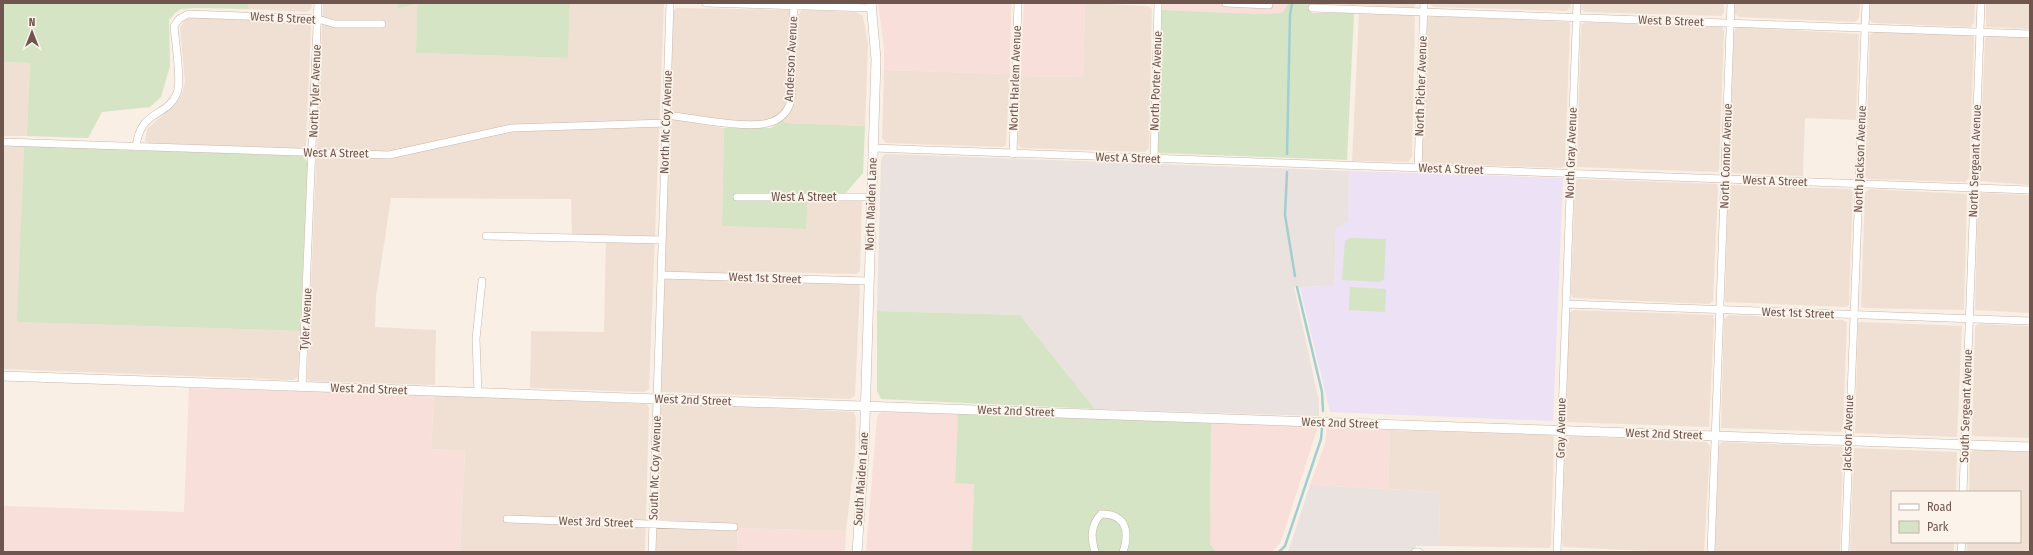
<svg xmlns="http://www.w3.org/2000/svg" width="2033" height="555" font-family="'Fira Sans Condensed',sans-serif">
  <rect width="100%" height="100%" fill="#f9efe4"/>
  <path fill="#f0e0d4" d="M248,3H312L311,9L307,12L248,9Z
    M323,3H398V9L417,4L416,53L568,58L570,3H664L649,389L644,392L530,388L531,331L604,332L606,236L572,235L571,199L391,198L376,297L375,327L436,330L435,385L309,381L307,379Z
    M1085,3L1148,6L1152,9L1149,148L1145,152L1021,148L1018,144L1020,76L1083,77Z
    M1314,3H1417L1413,8Z
    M1428,3H1571L1570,8L1566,11L1434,7Z
    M1581,3H1724V12L1721,16L1585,12L1581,9Z
    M1735,3H1860L1859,18L1855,22L1739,17L1735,14Z
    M1870,3H1975L1974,23L1970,27L1874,23L1871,22L1869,17Z
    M1986,3H2030V29L1986,27Z
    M676,8L790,10L787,97L786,104L781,113L774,118L761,122L738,121L671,113L673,12Z
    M802,10L856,12L863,16L868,45L865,126L786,123L783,120L788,115L795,98L798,15Z
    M1359,14L1412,15L1415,17L1412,157L1408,162L1352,161Z
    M1434,16L1569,22L1570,26L1565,166L1561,168L1423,163L1421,160L1427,21L1429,17Z
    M194,17L305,21L309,22L311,27L306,146L300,149L148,143L145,141L147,129L176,103L182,94L185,82L180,28L185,20Z
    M1585,22L1722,27L1724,31L1719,169L1717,172L1577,167L1581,25Z
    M1738,27L1859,34L1856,120L1805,118L1803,176L1731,173L1729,171L1734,31Z
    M1875,31L1973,35L1974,37L1969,178L1965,182L1868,179L1865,177L1870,35Z
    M1989,36L2030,37V185L1979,181L1985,39Z
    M3,62L30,63L27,136H3Z
    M884,70L1010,74L1006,145L1003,147L886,143L882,138Z
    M672,119L724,128L722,226L806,229L808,199L862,200L860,271L856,274L730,271L728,275L665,273L669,123Z
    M3,145L24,146L18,322L300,331L298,377L293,380L3,369Z
    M1579,179L1717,184L1718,188L1713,301L1709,304L1573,298L1571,293L1575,184L1576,180Z
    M1732,185L1849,189L1853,191L1849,305L1846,307L1725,302L1728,188Z
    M1869,189L1967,194L1964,310L1865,308L1861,307L1865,193Z
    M1981,193L2030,195V313L1975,310L1978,196Z
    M665,279L858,284L860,288L855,396L850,399L662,392L661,389Z
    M1574,310L1713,315L1714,320L1709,427L1566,422L1569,313Z
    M1729,315L1843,320L1847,322L1843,427L1841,432L1721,428L1724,319Z
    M1862,322L1962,326L1957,437L1855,433L1858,324L1859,322Z
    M1978,324L2030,326V438L1974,436L1972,435L1975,327Z
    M434,395L647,404L649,409L645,552H460L465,451L431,449Z
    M667,403L854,412L856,418L855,456L846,531L738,528L737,552H656L661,408L662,405Z
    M1390,430L1550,435L1554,437L1551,545L1549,548L1439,546L1440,492L1388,489Z
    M1570,436L1707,442L1710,447L1704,552H1667L1564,547L1562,543L1565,441Z
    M1722,442L1842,447L1843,450L1840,552H1715L1719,446Z
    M1854,448L1957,452L1956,492H1892V542H1954V552H1850Z
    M1974,450L2030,452V552H1967V542H2020V492H1969L1970,453Z"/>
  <path fill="#f8dfd9" d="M878,3H1011L1010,74L884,70V47Z
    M1024,3H1085L1083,77L1020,76Z
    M1162,3H1289L1282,13L1257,14L1162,10Z
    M189,388L434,395L431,449L465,451L460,552H3V506L184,512Z
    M884,412L958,414L955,482L974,483L972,552H866L877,417L880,413Z
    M1211,422L1318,426L1283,535L1280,543L1271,552H1216L1210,544Z
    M1327,427L1390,430L1388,489L1310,485L1325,443Z
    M738,528L846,531L845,552H737Z"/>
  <path fill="#e9e2de" d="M885,154L1349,171L1348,222L1336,229L1334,286L1294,287L1319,401V416L1095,409L1020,315L877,311L881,162L882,157Z
    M1310,485L1440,492L1439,546H1416L1415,552H1288Z"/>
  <path fill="#ece1f5" d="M1349,171L1563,178L1553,421L1330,412L1300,287L1334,286L1336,229L1348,222Z"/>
  <path fill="#d5e4c5" d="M3,3H248V9L195,8L181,9L175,13L169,20L170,66L161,97L150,107L102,112L88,138L27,136L30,63L3,62Z
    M398,3H570L568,58L416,53L417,4L397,9Z
    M1289,3H1314L1311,13H1354L1347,160L1160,153L1158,152L1162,10L1257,14L1282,13Z
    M783,120L786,123L865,126L863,173L845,194L808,199L806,229L722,226L724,128H771Z
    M24,146L303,156L308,163L300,331L17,322Z
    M1350,238L1386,239L1384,279L1380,282L1342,280L1345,241Z
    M1350,287L1386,289L1385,312L1349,310Z
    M877,311L1020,315L1095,409L881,399L877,391Z
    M958,414L1211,422L1210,544L1216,552H972L974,484L955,483Z"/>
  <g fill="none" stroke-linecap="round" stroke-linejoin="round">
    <path stroke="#a3ced0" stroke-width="2.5" d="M1287,154L1290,15L1292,3
      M1287,172L1285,215L1295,276
      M1297,287L1322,392L1323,411
      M1279,552L1285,546L1321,439L1322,428"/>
    <g stroke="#c8b6ac" stroke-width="8">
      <path id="minor" d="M706,3L872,8
        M1226,3L1269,5
        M1312,8L2030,34
        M667,115C691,118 747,129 768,123C780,120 788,112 791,100L794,3
        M3,142L389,155L512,128L666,123
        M136,147C140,109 167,118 177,93C182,82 175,40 174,26L179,19L188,14L318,19L335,24H382
        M873,148L2030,190
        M1013,154L1018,3
        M1154,159L1158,3
        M1418,168L1424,3
        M737,197H871
        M486,236L662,240
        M661,275L869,281
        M1566,304L2030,321
        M302,387L318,3
        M478,393L476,339L482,281
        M1963,492L1981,3
        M507,519L734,527
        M652,552L670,3
        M1095,552C1091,538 1090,526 1101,514C1126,514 1130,531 1123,552
        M1415,552H1419
        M1557,552L1577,3
        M1711,552L1731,3
        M1845,552L1866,3
        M1961,552L1962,542"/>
    </g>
    <g stroke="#c8b6ac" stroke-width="10">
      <path id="tertiary" d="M3,376L2030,447
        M857,552L864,453L876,59L871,3"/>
    </g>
    <use href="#minor" stroke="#fff" stroke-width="7"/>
    <use href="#tertiary" stroke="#fff" stroke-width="9"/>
  </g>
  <g text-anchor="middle" stroke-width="3.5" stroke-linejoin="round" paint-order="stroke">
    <g font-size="12" fill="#6e554d" stroke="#fcf3ea">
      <text transform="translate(283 18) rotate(3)" y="4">West B Street</text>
      <text transform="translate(1671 21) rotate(2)" y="4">West B Street</text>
      <text transform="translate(791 59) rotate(-87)" y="4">Anderson Avenue</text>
      <text transform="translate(1015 78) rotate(-88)" y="4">North Harlem Avenue</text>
      <text transform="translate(1156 81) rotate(-88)" y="4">North Porter Avenue</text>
      <text transform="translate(1421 86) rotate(-88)" y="4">North Picher Avenue</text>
      <text transform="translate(315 91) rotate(-88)" y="4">North Tyler Avenue</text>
      <text transform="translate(666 122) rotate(-88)" y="4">North Mc Coy Avenue</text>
      <text transform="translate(336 153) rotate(1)" y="4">West A Street</text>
      <text transform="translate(1571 153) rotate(-88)" y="4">North Gray Avenue</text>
      <text transform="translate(1726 156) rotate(-88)" y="4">North Connor Avenue</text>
      <text transform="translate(1128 158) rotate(2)" y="4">West A Street</text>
      <text transform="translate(1860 159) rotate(-88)" y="4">North Jackson Avenue</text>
      <text transform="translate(1975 161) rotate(-88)" y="4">North Sergeant Avenue</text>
      <text transform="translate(1451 169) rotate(2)" y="4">West A Street</text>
      <text transform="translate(1775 181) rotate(2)" y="4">West A Street</text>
      <text x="804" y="201">West A Street</text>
      <text transform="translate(871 204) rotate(-88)" y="4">North Maiden Lane</text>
      <text transform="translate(765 278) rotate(2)" y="4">West 1st Street</text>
      <text transform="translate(1798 313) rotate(2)" y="4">West 1st Street</text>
      <text transform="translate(306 319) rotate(-87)" y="4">Tyler Avenue</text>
      <text transform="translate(369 389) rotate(2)" y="4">West 2nd Street</text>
      <text transform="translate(693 400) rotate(2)" y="4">West 2nd Street</text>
      <text transform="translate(1966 406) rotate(-88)" y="4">South Sergeant Avenue</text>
      <text transform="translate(1016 411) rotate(2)" y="4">West 2nd Street</text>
      <text transform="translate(1340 423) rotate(2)" y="4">West 2nd Street</text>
      <text transform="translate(1561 428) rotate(-89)" y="4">Gray Avenue</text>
      <text transform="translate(1848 433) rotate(-88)" y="4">Jackson Avenue</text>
      <text transform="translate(1664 434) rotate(2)" y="4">West 2nd Street</text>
      <text transform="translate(655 468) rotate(-88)" y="4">South Mc Coy Avenue</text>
      <text transform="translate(861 479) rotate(-86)" y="4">South Maiden Lane</text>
      <text transform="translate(596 522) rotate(2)" y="4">West 3rd Street</text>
    </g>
  </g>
  <rect width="2033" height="555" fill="none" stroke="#6e554d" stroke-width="8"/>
  <rect x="1891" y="491" width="130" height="52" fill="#fcf3ea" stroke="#c3b4ab"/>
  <rect x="1899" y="504" width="20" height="6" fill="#ffffff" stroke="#c3b4ab"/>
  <text x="1927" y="511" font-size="12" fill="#6e554d">Road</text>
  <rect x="1899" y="521" width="20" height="12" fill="#d5e4c5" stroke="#c3b4ab"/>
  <text x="1927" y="531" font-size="12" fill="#6e554d">Park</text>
  <g transform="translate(32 32)" stroke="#fcf3ea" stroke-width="3" paint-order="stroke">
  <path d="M0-3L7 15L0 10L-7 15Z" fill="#6e554d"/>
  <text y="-6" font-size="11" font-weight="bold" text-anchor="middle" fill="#6e554d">N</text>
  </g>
</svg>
